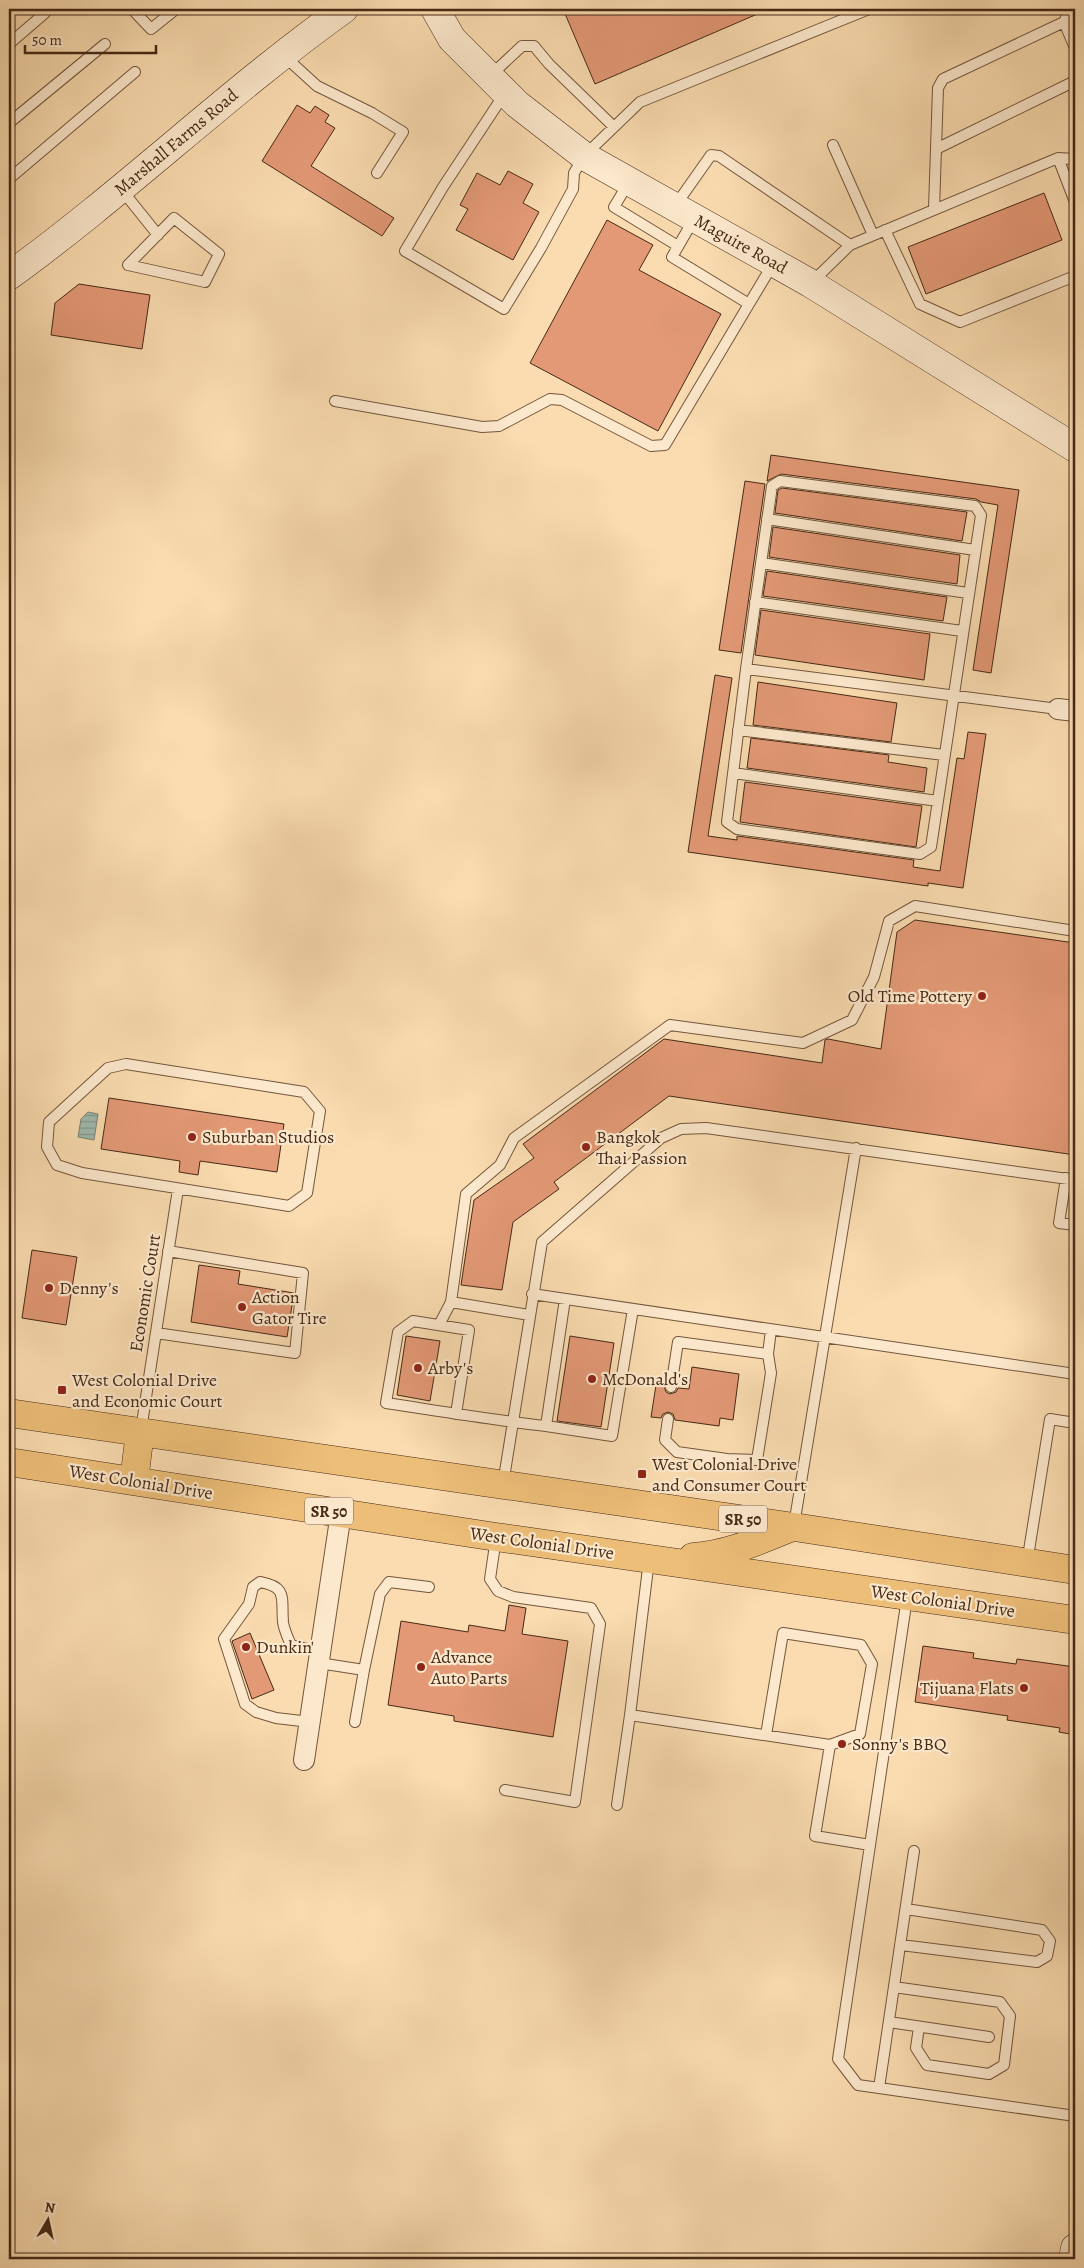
<svg xmlns="http://www.w3.org/2000/svg" width="1084" height="2268" font-family="Alegreya,serif">
  <defs>
    <pattern id="water-rules" width="6" height="5" patternUnits="userSpaceOnUse" patternTransform="scale(1.25)"><rect width="6" height="5" fill="#9fbab0"/><path d="M0 2.5h6" fill="none" stroke="#83978e"/></pattern>
  </defs>
  <rect width="100%" height="100%" fill="#fadcb0"/>
  <filter id="stains"><feTurbulence type="fractalNoise" baseFrequency=".004" numOctaves="4"/><feColorMatrix values="0 0 0 0 .2 0 0 0 0 .09 0 0 0 0 .02 0 0 0 .5 -.17"/></filter>
  <radialGradient id="worn" r=".72"><stop offset=".6" stop-color="#630" stop-opacity="0"/><stop offset="1" stop-color="#630" stop-opacity=".3"/></radialGradient>
  <path fill="url(#water-rules)" stroke="#7b8072" d="M88,1112L98,1114L94,1140L78,1137L81,1119Z"/>
  <path fill="#e39976" stroke="#462916" d="M563,9H769L595,84Z
    M297,105L310,113L315,106L329,115L325,122L335,128L311,166L394,218L382,236L262,161Z
    M508,171L533,184L523,203L539,212L513,260L456,230L468,209L460,205L477,173L500,185Z
    M1044,193L1062,240L926,294L908,247Z
    M607,220L653,245L639,270L721,314L658,431L530,363Z
    M79,284L150,295L142,349L51,335L55,303Z
    M771,455L1019,490L991,673L973,670L998,505L981,502L976,499L781,474L767,481Z
    M745,481L765,484L741,653L719,650Z
    M782,488L967,512L962,541L775,513L778,490Z
    M773,527L960,555L957,584L769,557Z
    M767,571L947,597L943,621L763,596Z
    M761,610L930,634L924,680L755,655Z
    M715,675L732,678L708,836L737,840V836L914,860L913,867L940,871L957,758L964,759L968,732L986,734L963,888L928,883V886L688,852Z
    M758,682L897,703L891,742L753,725Z
    M751,738L889,755L888,762L927,768L924,792L747,768Z
    M745,782L922,806L916,847L740,822Z
    M915,920L1075,943V1155L669,1096L554,1182L559,1189L513,1222L502,1290L461,1285L474,1200L534,1158L523,1144L664,1039L822,1063L825,1040L828,1039L881,1049L897,932Z
    M109,1098L284,1124L277,1172L200,1161L198,1175L179,1172L180,1161L101,1149Z
    M32,1250L77,1257L66,1325L22,1318Z
    M199,1265L240,1271L238,1284L294,1293L287,1337L191,1322Z
    M406,1336L440,1341L430,1401L397,1395Z
    M570,1336L614,1343L601,1427L557,1421Z
    M692,1367L739,1374L733,1420L720,1418L719,1426L675,1420L673,1414L668,1412L663,1414L661,1418L651,1417L656,1385L664,1386L666,1392L670,1394L676,1392L678,1388L689,1389Z
    M509,1605L526,1608L522,1634L568,1641L553,1737L454,1721V1716L388,1705L401,1621L468,1632L469,1625L505,1631Z
    M250,1633L274,1690L252,1699L232,1641Z
    M923,1646L974,1653L973,1658L1016,1664L1017,1659L1075,1667V1735L1059,1732L1060,1728L1007,1720L1008,1716L915,1702Z"/>
  <g fill="none" stroke-linecap="round" stroke-linejoin="round">
    <g stroke="#73563c" stroke-width="12">
      <path id="lane" d="M132,9L151,29L176,9
        M1064,22L1075,48
        M9,44L45,13L40,9
        M283,55L317,86L372,113L403,132L377,173
        M490,76L522,46H534L549,64L614,127
        M505,93L443,187L405,251L504,309L541,248L573,189L574,173L584,156L640,102L869,9
        M9,123L105,44
        M833,145L873,235
        M936,149L1075,81
        M1058,158L1075,202
        M9,179L135,72
        M629,182L614,207L678,246
        M121,189L158,235
        M675,206L711,155L719,156L850,245
        M934,209L938,88L943,79L1064,22L1070,9
        M174,218L219,254L205,282L128,265Z
        M694,219L672,257L749,304L773,264
        M885,230L920,304L960,322L1075,276
        M811,283L850,245L1058,158L1075,159
        M335,401L482,427L499,426L550,399L562,400L651,446L665,445L749,304
        M767,519L975,550
        M761,563L968,593
        M755,602L962,631
        M746,669L727,822L737,829L920,854L931,847L981,515L975,506L780,481L772,486L746,669L1058,709
        M738,730L944,755
        M733,773L938,801
        M126,1064L304,1092L320,1111L307,1193L289,1206L82,1173L57,1165L47,1147L49,1122L108,1068Z
        M1066,1178L1059,1223L1075,1225
        M532,1294L1075,1374
        M529,1315L451,1302L466,1194L500,1165L514,1138L670,1025L803,1043L852,1020L874,977L889,921L915,906L1075,931
        M439,1325L451,1302
        M156,1333L295,1353L303,1273L168,1251
        M768,1354L771,1330
        M456,1414L469,1330L413,1321L398,1332L386,1403C439,1411 493,1420 546,1426L565,1299
        M668,1419L665,1440L677,1452L727,1459L757,1460L771,1373L768,1354L678,1342L671,1387
        M546,1426L612,1436L633,1309
        M141,1430L178,1189
        M503,1484L542,1242L661,1138L681,1129L706,1128L1075,1180
        M794,1525L856,1148
        M496,1538L490,1579L498,1591L513,1597L591,1608L600,1624L575,1802L505,1790
        M1027,1563L1050,1419L1075,1423
        M907,1598L838,2059L858,2085L1075,2116
        M319,1663L364,1670L380,1594L389,1582L429,1587
        M630,1715L649,1560
        M310,1722L276,1718L256,1712L245,1704L224,1639L249,1604L253,1587L260,1582C288,1587 281,1598 283,1622C284,1630 288,1638 291,1645L320,1652
        M355,1722L364,1670
        M766,1735L783,1633L861,1645L872,1664L860,1734L830,1745
        M617,1805L630,1715L830,1745L815,1836L870,1845
        M901,1945L1037,1962L1047,1956L1050,1941L1042,1930L906,1909
        M894,1987L1000,2002L1010,2016L1004,2065L989,2074L927,2065L916,2048L919,2027
        M889,2022L989,2037
        M879,2088L914,1851"/>
    </g>
    <g stroke="#73563c" stroke-width="22">
      <path id="street" d="M1058,709L1075,711
        M304,1760L341,1513"/>
    </g>
    <g stroke="#462916" stroke-width="29">
      <path id="secondary" d="M435,9L452,39L517,104L584,156L810,283L1075,448
        M9,276C125,192 228,92 344,9
        M1073,2259L1075,2248"/>
    </g>
    <g stroke="#462916" stroke-width="29">
      <path id="highway" d="M9,1413L794,1527L1075,1570
        M9,1462L496,1537L1075,1620
        M134,1481L140,1432
        M693,1557C728,1555 760,1540 792,1527"/>
    </g>
    <use href="#lane" stroke="#fce8cc" stroke-width="10"/>
    <use href="#street" stroke="#fce8cc" stroke-width="20"/>
    <use href="#secondary" stroke="#fce8cc" stroke-width="28"/>
    <use href="#highway" stroke="#edbe78" stroke-width="28"/>
  </g>
  <g fill="#8f2418" stroke="#fce8cc" stroke-width="2">
    <circle cx="982" cy="996" r="5"/>
    <circle cx="192" cy="1137" r="5"/>
    <circle cx="586" cy="1147" r="5"/>
    <circle cx="49" cy="1288" r="5"/>
    <circle cx="242" cy="1307" r="5"/>
    <circle cx="418" cy="1368" r="5"/>
    <circle cx="592" cy="1379" r="5"/>
    <rect x="57" y="1385" width="10" height="10" rx="2.5"/>
    <rect x="637" y="1469" width="10" height="10" rx="2.5"/>
    <circle cx="246" cy="1647" r="5"/>
    <circle cx="421" cy="1667" r="5"/>
    <circle cx="1024" cy="1688" r="5"/>
    <circle cx="842" cy="1744" r="5"/>
  </g>
  <g text-anchor="middle" stroke-width="4.5" stroke-linejoin="round" paint-order="stroke">
    <g fill="#fce8cc" stroke="#7d624d" stroke-width="1">
      <rect x="305" y="1497.5" width="48" height="27" rx="4"/>
      <rect x="719" y="1505.5" width="48" height="27" rx="4"/>
    </g>
    <g font-size="16" font-weight="bold" fill="#462916">
      <text x="329" y="1517">SR 50</text>
      <text x="743" y="1525">SR 50</text>
    </g>
    <g font-size="18" fill="#462916" stroke="#fce8cc">
      <text transform="translate(176 142) rotate(-40)" y="6">Marshall Farms Road</text>
      <text transform="translate(741 244) rotate(29)" y="6">Maguire Road</text>
      <text transform="translate(145 1293) rotate(-81)" y="6">Economic Court</text>
      <text transform="translate(141 1482) rotate(9)" y="6">West Colonial Drive</text>
      <text transform="translate(542 1543) rotate(8)" y="6">West Colonial Drive</text>
      <text transform="translate(943 1601) rotate(8)" y="6">West Colonial Drive</text>
    </g>
    <g font-size="18" fill="#462916" stroke="#fce8cc" text-anchor="start">
      <text x="972" y="1002" text-anchor="end">Old Time Pottery</text>
      <text x="202" y="1143">Suburban Studios</text>
      <text x="596" y="1143">Bangkok<tspan x="596" dy="21">Thai Passion</tspan></text>
      <text x="59" y="1294">Denny's</text>
      <text x="252" y="1303">Action<tspan x="252" dy="21">Gator Tire</tspan></text>
      <text x="428" y="1374">Arby's</text>
      <text x="602" y="1385">McDonald's</text>
      <text x="72" y="1386">West Colonial Drive<tspan x="72" dy="21">and Economic Court</tspan></text>
      <text x="652" y="1470">West Colonial Drive<tspan x="652" dy="21">and Consumer Court</tspan></text>
      <text x="256" y="1653">Dunkin'</text>
      <text x="431" y="1663">Advance<tspan x="431" dy="21">Auto Parts</tspan></text>
      <text x="1014" y="1694" text-anchor="end">Tijuana Flats</text>
      <text x="852" y="1750">Sonny's BBQ</text>
    </g>
  </g>
  <rect width="1084" height="2268" fill="none" stroke="#fadcb0" stroke-width="30"/>
  <rect x="10" y="10" width="1064" height="2248" fill="none" stroke="#462916" stroke-width="2.5"/>
  <rect x="15" y="15" width="1054" height="2238" fill="none" stroke="#462916"/>
  <g transform="translate(48 2220) rotate(9)" stroke="#fce8cc" stroke-width="4" paint-order="stroke">
  <path d="M0-4L9 19L0 12L-9 19Z" fill="#462916"/>
  <text y="-8" font-size="14" font-weight="bold" text-anchor="middle" fill="#462916">N</text>
  </g>
  <path d="M25 45v8h131v-8" fill="none" stroke="#462916" stroke-width="2.5"/>
  <text x="32" y="45" font-size="15" fill="#462916" stroke="#fce8cc" stroke-width="4" paint-order="stroke">50 m</text>
  <rect width="100%" height="100%" filter="url(#stains)"/>
  <rect width="100%" height="100%" fill="url(#worn)"/>
</svg>
